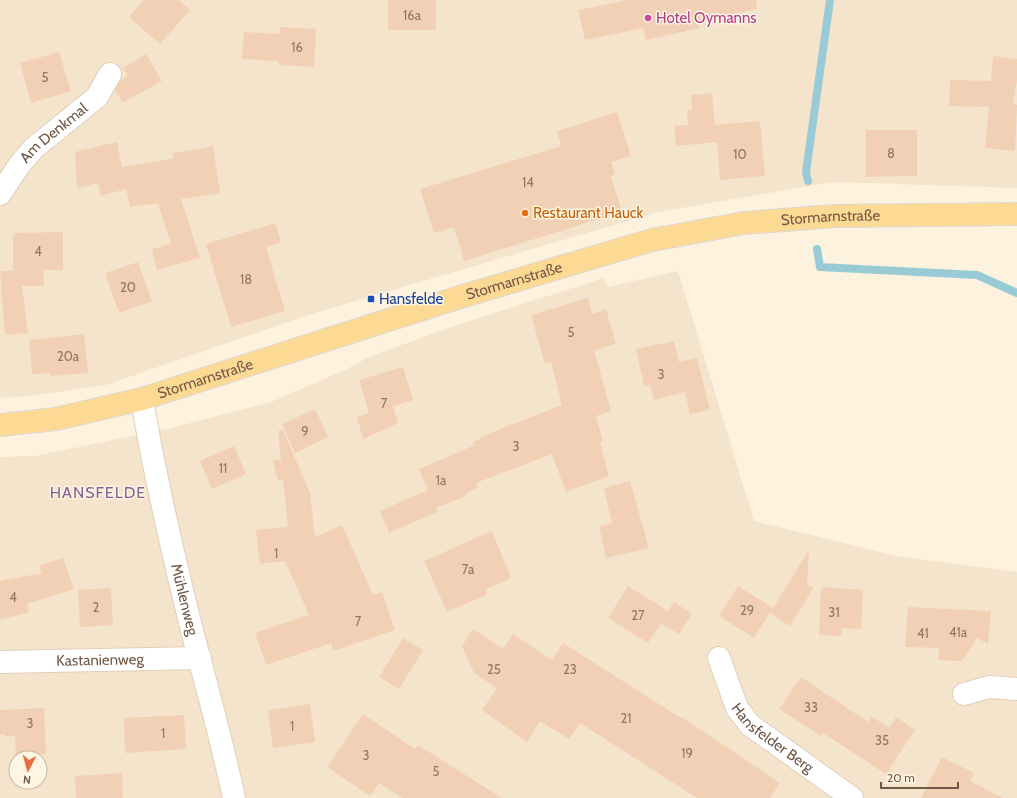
<svg xmlns="http://www.w3.org/2000/svg" width="1017" height="798" font-family="Cabin,sans-serif">
  <rect width="100%" height="100%" fill="#fcf2de"/>
  <path fill="#f4e4cc" fill-rule="evenodd" d="M0,0H1017V188L833,182L658,212L311,314L106,385L29,396L0,398Z
    M678,271L754,521L896,556L1017,572V798H0V457L35,456L171,428L271,402L343,371L371,356L454,326L604,278L608,287ZM16,758H40V782H16Z"/>
  <g fill="none" stroke-linecap="round" stroke-linejoin="round">
    <path stroke="#99cbd7" stroke-width="8" d="M808,181L806,172L830,0
      M817,249L820,267L977,275L1017,293"/>
  </g>
  <path fill="#f2d0b5" d="M144,0H179L190,10L160,44L129,17Z
    M388,0H436V30H388Z
    M628,0H756L757,9L698,22L700,28L646,40L643,28L585,40L578,10Z
    M280,27L316,29L314,67L278,65V61L242,59L244,32L280,34Z
    M59,52L71,91L31,103L20,63Z
    M146,54L162,81L123,103L115,90L121,80L128,76L123,68Z
    M993,56L1017,59V80L1013,104L1017,105L1015,151L985,148L989,107L949,106L950,80L991,81Z
    M712,93L715,125L760,121L765,176L720,180L717,142L676,146L674,126L688,125L687,110H692L691,95Z
    M617,112L631,156L611,162L615,174L611,176L622,212L464,261L454,227L434,233L420,189L561,146L557,131Z
    M866,130H917V176L866,177Z
    M117,142L122,167L174,158L173,153L213,146L220,193L181,199L200,258L157,270L152,249L171,244L158,203L130,207L126,189L101,196L98,183L77,188L75,152Z
    M275,223L281,242L266,247L285,311L231,327L206,244Z
    M63,232V270H43L44,286H22L28,333L5,335L0,271H13V233Z
    M138,262L152,301L119,313L105,273Z
    M588,298L592,314L606,309L616,344L594,350L611,411L596,416L603,441L600,442L609,476L566,492L552,454L476,483L478,487L465,494L466,496L436,508L437,512L389,533L380,511L428,490L419,469L475,445L473,442L481,438L480,437L562,405L551,362L545,364L531,315Z
    M84,334L88,373L51,376V373L32,374L29,340Z
    M674,341L679,362L697,358L710,410L690,414L685,392L654,400L650,385L644,386L636,349Z
    M403,367L413,400L393,406L398,423L363,439L357,417L369,413L359,380Z
    M315,409L328,437L295,453L282,424Z
    M283,430L310,493L315,537L342,525L373,595L382,592L395,630L333,651L331,643L266,665L255,633L309,615L285,561L260,564L256,530L288,527L283,479L278,481L273,461L281,459L278,431Z
    M234,446L246,474L212,489L200,461Z
    M630,481L649,548L606,558L599,526L612,523L604,488Z
    M492,531L511,578L486,589V595L447,612L424,561Z
    M809,550L807,586L814,587L790,626L770,613Z
    M63,558L74,589L27,604L29,613L0,619V581L42,573L39,566Z
    M628,586L668,611L674,602L692,614L679,634L661,624L667,614L648,643L608,618Z
    M738,586L773,608L754,638L719,616Z
    M821,587L863,590L861,629L842,628L841,636L819,635Z
    M111,588L113,625L80,627L78,590Z
    M908,607L991,611L988,644L977,638L962,661L938,660L939,648L905,647Z
    M473,629L503,649L513,634L552,660L563,643L681,718L682,717L780,783L770,798H697L580,723L569,739L540,721L527,742L482,710L497,688L474,673L462,646Z
    M403,638L423,650L399,689L379,677Z
    M801,677L868,722L871,716L889,728L896,717L915,730L886,774L823,733L821,736L779,709Z
    M310,704L315,742L273,748L268,710Z
    M44,708L46,754L16,755L15,736H5V734L0,735V710Z
    M363,714L415,749L418,745L502,798H402L379,783L370,796L327,767Z
    M184,715L186,749L125,753L124,718Z
    M942,757L974,773L970,781L1003,798H921Z
    M122,773L123,798H76L75,776Z"/>
  <g fill="none" stroke-linecap="round" stroke-linejoin="round">
    <g stroke="#e0ceba" stroke-width="24">
      <g id="street">
        <path id="s1" d="M0,194L20,164L34,148L97,97L110,74"/>
        <path id="s2" d="M142,399C153,466 168,532 184,598C200,665 220,731 234,798"/>
        <path id="s3" d="M719,658L737,708L750,725L852,798"/>
        <path id="s4" d="M0,662L200,658"/>
        <path d="M964,694L989,687L1017,689"/>
      </g>
    </g>
    <g stroke="#ddd7d3" stroke-width="24">
      <g id="primary">
        <path id="s5" d="M0,425L56,419L142,399L460,297L652,240L744,223L835,216L1017,214"/>
      </g>
    </g>
    <use href="#street" stroke="#fff" stroke-width="22"/>
    <use href="#primary" stroke="#fdda94" stroke-width="22"/>
  </g>
  <circle fill="#d1479c" stroke="#fff6e4" stroke-width="1.5" cx="648" cy="18" r="4"/>
  <circle fill="#e8710a" stroke="#fff6e4" stroke-width="1.5" cx="525" cy="213" r="4"/>
  <rect fill="#1a4fb4" stroke="#fff6e4" stroke-width="1.5" x="367" y="295" width="8" height="8" rx="2"/>
  <g text-anchor="middle" stroke-width="3" stroke-linejoin="round" paint-order="stroke">
    <g font-size="13" fill="#927662">
      <text x="412" y="20">16a</text>
      <text x="297" y="52">16</text>
      <text x="45" y="82">5</text>
      <text x="891" y="158">8</text>
      <text x="740" y="159">10</text>
      <text x="528" y="187">14</text>
      <text x="38" y="256">4</text>
      <text x="246" y="284">18</text>
      <text x="128" y="292">20</text>
      <text x="571" y="337">5</text>
      <text x="68" y="361">20a</text>
      <text x="661" y="379">3</text>
      <text x="384" y="408">7</text>
      <text x="305" y="436">9</text>
      <text x="516" y="451">3</text>
      <text x="223" y="473">11</text>
      <text x="441" y="485">1a</text>
      <text x="276" y="558">1</text>
      <text x="468" y="574">7a</text>
      <text x="13" y="602">4</text>
      <text x="96" y="612">2</text>
      <text x="747" y="615">29</text>
      <text x="834" y="617">31</text>
      <text x="638" y="620">27</text>
      <text x="358" y="626">7</text>
      <text x="958" y="637">41a</text>
      <text x="923" y="638">41</text>
      <text x="494" y="674">25</text>
      <text x="570" y="674">23</text>
      <text x="811" y="712">33</text>
      <text x="626" y="723">21</text>
      <text x="30" y="728">3</text>
      <text x="292" y="731">1</text>
      <text x="163" y="738">1</text>
      <text x="882" y="745">35</text>
      <text x="687" y="758">19</text>
      <text x="366" y="760">3</text>
      <text x="436" y="776">5</text>
    </g>
    <g font-size="15" fill="#b23c85" stroke="#fff6e4" text-anchor="start">
      <text x="656" y="23">Hotel Oymanns</text>
    </g>
    <g font-size="15" fill="#725846" stroke="#fff6e4">
      <text dy="5" stroke="none"><textPath href="#s1" startOffset="82">Am Denkmal</textPath></text>
      <text dy="5" stroke="none"><textPath href="#s5" startOffset="859">Stormarnstraße</textPath></text>
      <text dy="5" stroke="none"><textPath href="#s5" startOffset="535">Stormarnstraße</textPath></text>
      <text dy="5" stroke="none"><textPath href="#s5" startOffset="211">Stormarnstraße</textPath></text>
      <text dy="5" stroke="none"><textPath href="#s2" startOffset="205">Mühlenweg</textPath></text>
      <text dy="5" stroke="none"><textPath href="#s4" startOffset="100">Kastanienweg</textPath></text>
      <text dy="5" stroke="none"><textPath href="#s3" startOffset="100">Hansfelder Berg</textPath></text>
    </g>
    <g font-size="15" fill="#c56008" stroke="#fff6e4" text-anchor="start">
      <text x="533" y="218">Restaurant Hauck</text>
    </g>
    <g font-size="15" fill="#164399" stroke="#fff6e4" text-anchor="start">
      <text x="379" y="304">Hansfelde</text>
    </g>
    <g font-size="16" letter-spacing="1" fill="#866196" stroke="#fff6e4">
      <text x="98" y="498">HANSFELDE</text>
    </g>
  </g>
  <g transform="translate(28 770) rotate(186)"><circle r="19" fill="#fff6e4" stroke="#c7b7a5"/>
  <path d="M0-3L7 15L0 10L-7 15Z" fill="#ea6c40"/>
  <text y="-6" font-size="11" font-weight="bold" text-anchor="middle" fill="#725846">N</text>
  </g>
  <path d="M881 782v6h77v-6" fill="none" stroke="#725846" stroke-width="2"/>
  <text x="887" y="782" font-size="12" fill="#725846" stroke="#fff6e4" stroke-width="3" paint-order="stroke">20 m</text>
</svg>
